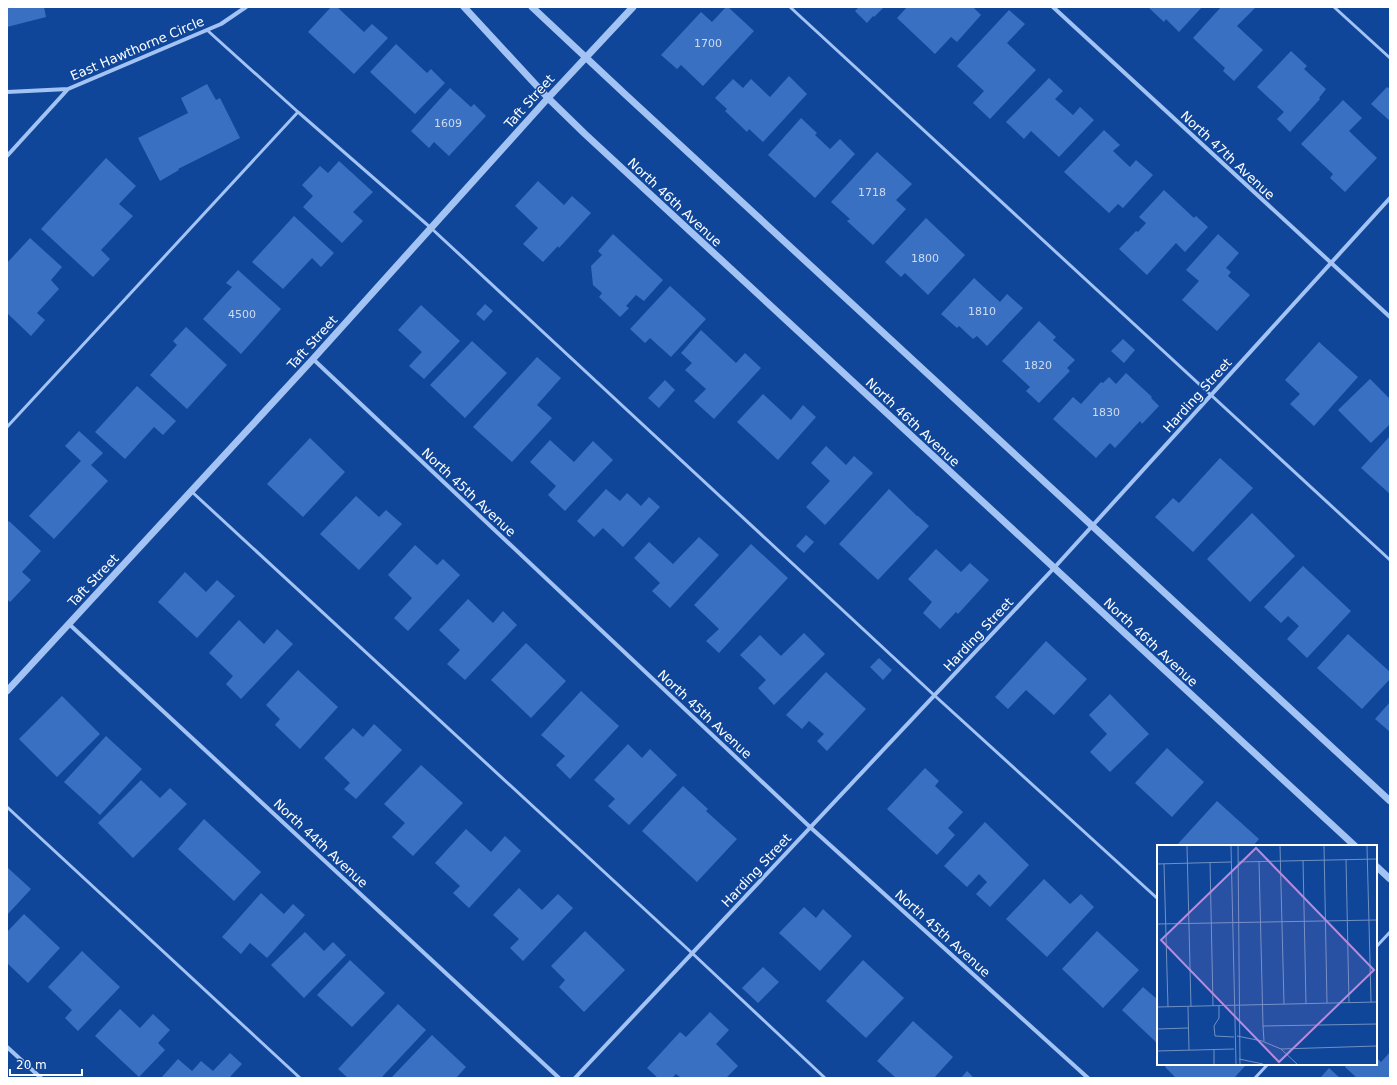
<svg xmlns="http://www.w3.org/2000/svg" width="1397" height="1085" font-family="'DejaVu Sans',sans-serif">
  <rect width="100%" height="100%" fill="#104699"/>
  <path fill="#3970c1" d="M7,7H44L46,17L7,27Z
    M331,7H337L364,32L372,24L388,38L354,74L308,32Z
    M726,7H728L754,31L703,86L681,65L677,69L661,55L701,12L712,22Z
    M859,7H884L874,17L873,16L867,23L855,11Z
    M907,7H973L981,15L957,42L951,37L935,54L897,18Z
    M1148,7H1202L1179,32L1166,19L1164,22Z
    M1221,7H1256L1237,26L1263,50L1234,81L1223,71L1225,68L1193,38Z
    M1009,10L1025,24L1007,43L1036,70L990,119L973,103L984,91L957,66Z
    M396,44L427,73L431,69L445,83L415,114L370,72Z
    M1291,51L1307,66L1304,69L1326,89L1319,98L1320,99L1290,132L1277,119L1284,112L1257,87Z
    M789,76L807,94L763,142L749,129L747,132L725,111L727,109L715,98L733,79L743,88L751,79L770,97Z
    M1049,78L1063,91L1055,99L1073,115L1080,107L1094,120L1059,157L1031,131L1024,139L1006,122Z
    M207,84L216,100L220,98L240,138L178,169L179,170L160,181L138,138L188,113L181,98Z
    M1387,87L1390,89V121L1371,104Z
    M450,88L471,107L474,104L486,116L449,156L434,142L429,148L411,131Z
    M1343,100L1362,118L1349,131L1377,158L1345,192L1330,178L1333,174L1301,144Z
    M801,118L817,133L815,135L830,149L840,139L855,154L815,198L768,155Z
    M1104,130L1120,145L1113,151L1130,167L1136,160L1153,175L1123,208L1118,204L1109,213L1064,172Z
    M877,152L912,184L896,200L906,209L873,245L847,221L850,219L831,202Z
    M106,158L136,186L119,204L133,216L101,250L110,259L93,277L41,229Z
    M339,161L373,192L353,212L363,221L342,243L303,207L313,196L302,185L320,166L328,173Z
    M538,181L564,205L572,196L591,213L559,248L558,246L543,262L523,244L538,228L515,206Z
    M1164,190L1194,218L1196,216L1208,227L1185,252L1176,243L1147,275L1119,249L1136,231L1138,232L1146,223L1139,217Z
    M294,216L334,253L321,267L312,258L283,289L252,262Z
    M926,218L965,255L928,295L905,273L901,277L885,262Z
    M613,234L663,280L644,301L636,295L626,306L629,308L620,317L599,297L602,293L593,285L591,266L602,255L598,251Z
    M1218,234L1239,253L1226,268L1231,272L1228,276L1250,295L1217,331L1182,300L1199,281L1186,270Z
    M30,238L62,267L51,280L59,289L37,313L45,320L31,336L7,313V263Z
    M238,270L281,309L241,354L203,319L232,287L226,283Z
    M974,278L1000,302L1007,294L1023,308L987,346L977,336L973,339L959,326L957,328L941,314Z
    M670,286L706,319L671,357L650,338L645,343L630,329Z
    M485,304L493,311L484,321L476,314Z
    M421,305L460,341L424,379L409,366L422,352L398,330Z
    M1039,321L1056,337L1053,340L1075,360L1067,368L1070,371L1039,403L1026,391L1030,387L1002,361Z
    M186,327L227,365L187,409L150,375L177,345L173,341Z
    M701,330L736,363L745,353L761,368L714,419L694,401L706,389L685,370L692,363L681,353Z
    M1123,339L1135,350L1124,363L1111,351Z
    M472,341L507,373L465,418L430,385Z
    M1319,342L1358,377L1314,426L1290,404L1300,394L1285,380Z
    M537,357L561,378L537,405L552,418L512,462L473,427Z
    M1126,373L1152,397L1151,398L1159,406L1142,424L1140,421L1115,448L1110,443L1096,458L1053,419L1073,397L1081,404L1101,382L1103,383L1109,377L1116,384Z
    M1370,379L1390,399V424L1371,443L1338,410Z
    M665,380L675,390L659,408L648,398Z
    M137,386L176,421L163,435L154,427L125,459L95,432Z
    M763,394L791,420L803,405L816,417L778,460L737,422Z
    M79,431L103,453L91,465L108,481L54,539L29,516L81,461L65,446Z
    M1390,436V494L1361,468Z
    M310,438L345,472L303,517L267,484Z
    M550,440L574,462L593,441L613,460L565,511L548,495L556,486L530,462Z
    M826,446L846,465L854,456L873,473L825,525L806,507L830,481L811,463Z
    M1220,458L1253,488L1193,552L1155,517L1173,498L1179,503Z
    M606,489L620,501L627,493L641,506L649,497L660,507L623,547L603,528L594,537L577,521Z
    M889,489L917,516H918L929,526L878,580L839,544Z
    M356,496L379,517L386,510L402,524L359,570L320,534Z
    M1252,513L1295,556L1250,602L1207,559Z
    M9,521L41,551L22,572L31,580L10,602L7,599V523Z
    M806,535L814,542L804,553L796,546Z
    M699,537L719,555L670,608L652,591L660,583L634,558L649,542L673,564Z
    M751,544L788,578L719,653L706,641L719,629L694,605Z
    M415,545L437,565L443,559L460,575L408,631L394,618L412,598L388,575Z
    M936,549L961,572L970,563L989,580L958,614L956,612L940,629L923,613L932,602L908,579Z
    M1303,566L1351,611L1307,658L1287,639L1299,626L1288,616L1281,623L1264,607Z
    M185,572L206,592L217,580L235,596L197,638L158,602Z
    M468,599L493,623L503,611L517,625L465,680L447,664L460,650L439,630Z
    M239,620L264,644L277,629L293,644L241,699L226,684L233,676L209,653Z
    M804,633L825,654L774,705L758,688L766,680L740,655L760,635L781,656Z
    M1348,634L1390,672V679L1362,709L1317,668Z
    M1046,641L1087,679L1054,715L1026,690L1008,709L995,697Z
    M526,643L566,681L531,718L491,680Z
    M879,658L892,670L883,680L870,667Z
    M298,670L338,707L300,749L275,725L280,719L266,705Z
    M826,672L866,709L827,751L817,741L824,734L809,721L802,729L786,715Z
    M581,691L619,726L570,779L556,765L565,756L541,735Z
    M1110,694L1149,734L1110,772L1090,752L1107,734L1089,715Z
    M62,696L100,734L57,777L19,739Z
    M1390,702V732L1375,719Z
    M374,724L402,750L356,799L344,789L350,783L324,758L353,728L363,737Z
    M106,736L142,769L100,815L64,782Z
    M628,744L642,758L650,749L677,775L629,825L608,806L615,799L594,780Z
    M1167,748L1204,782L1172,817L1135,783Z
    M421,765L463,803L413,856L392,837L405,823L384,804Z
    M925,768L939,781L935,786L963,812L948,828L955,835L937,855L887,809Z
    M141,780L160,798L170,788L187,804L133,858L98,823Z
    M683,786L708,809L706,811L737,839L697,882L642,831Z
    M1217,801L1259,839L1253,846H1176Z
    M204,819L261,872L234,901L178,849Z
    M985,822L1029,865L990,907L976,894L987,882L979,874L967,887L944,866Z
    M466,829L491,852L505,836L521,851L469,908L453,893L460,886L435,863Z
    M8,868L31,889L7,915V869Z
    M1044,879L1070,904L1081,894L1094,907L1047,957L1006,919Z
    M519,888L542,910L558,894L573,908L523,961L510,948L519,939L493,915Z
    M261,893L284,914L293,904L305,915L267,958L250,943L241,954L222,937Z
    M804,907L816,918L823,909L852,936L820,971L779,933Z
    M24,914L60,948L28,983L7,963V932Z
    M585,931L625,970L584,1012L559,987L565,980L551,966Z
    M1097,931L1139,970L1103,1008L1062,969Z
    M305,932L324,951L333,942L346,955L304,998L271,965Z
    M82,951L120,987L78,1031L65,1018L72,1010L48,987Z
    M350,960L385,993L352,1027L317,995Z
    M863,960L904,998L866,1038L826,1001Z
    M763,967L779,982L758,1003L742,988Z
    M1143,987L1158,1000V1044L1122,1010Z
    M398,1004L426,1030L381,1078H348L338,1069Z
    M120,1009L140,1028L153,1014L170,1030L158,1043L165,1050L139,1077L95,1036Z
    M710,1012L729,1030L716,1044L738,1066L726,1078H681L676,1074L672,1078H658L647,1068L680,1032L686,1037Z
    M913,1021L953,1057L934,1078H896L877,1061Z
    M432,1035L466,1067L456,1078H391Z
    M1390,1052V1078H1357L1345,1067L1348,1064H1376V1057L1381,1062Z
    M230,1053L242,1064L229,1078H161L178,1059L192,1071L201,1061L213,1071Z
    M1168,1064H1247L1234,1078H1176L1165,1067Z
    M1329,1068L1340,1078H1320Z
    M967,1071L974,1078H961Z"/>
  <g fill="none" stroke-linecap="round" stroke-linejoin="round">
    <path stroke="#a2c3f4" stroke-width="3" d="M790,7L1390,560
      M1334,7L1390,58
      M298,112L431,228L934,695L1158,899
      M7,427L298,112L207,30
      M191,491L692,953L825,1078
      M7,807L300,1078
      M1376,947L1390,932
      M1255,1078L1268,1064"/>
    <path stroke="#a2c3f4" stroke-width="4" d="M1053,7L1390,317
      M7,92L68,89L221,24L246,7
      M7,156L68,89
      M313,359L810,827L1088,1078
      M69,624L559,1078
      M7,1047L41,1078
      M575,1078L1054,568L1390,198"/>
    <path stroke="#a2c3f4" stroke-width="7" d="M464,7L548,98L585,134L1355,846
      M532,7L627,96L1390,801
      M7,691L313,359L548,98L633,7
      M1376,866L1390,879"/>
  </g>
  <g text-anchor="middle" stroke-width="3" stroke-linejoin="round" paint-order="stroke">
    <g font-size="11" fill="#cedbf0">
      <text x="708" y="47">1700</text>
      <text x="448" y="127">1609</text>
      <text x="872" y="196">1718</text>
      <text x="925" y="262">1800</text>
      <text x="982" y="315">1810</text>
      <text x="242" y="318">4500</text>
      <text x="1038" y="369">1820</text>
      <text x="1106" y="416">1830</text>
    </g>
    <g font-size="13" fill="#fff" stroke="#104699">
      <text transform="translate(137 48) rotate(-23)" y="5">East Hawthorne Circle</text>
      <text transform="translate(529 101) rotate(-48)" y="5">Taft Street</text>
      <text transform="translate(1228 155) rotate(43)" y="5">North 47th Avenue</text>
      <text transform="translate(675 202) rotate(43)" y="5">North 46th Avenue</text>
      <text transform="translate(312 342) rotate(-48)" y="5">Taft Street</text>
      <text transform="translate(1197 395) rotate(-48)" y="5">Harding Street</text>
      <text transform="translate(913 422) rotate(43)" y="5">North 46th Avenue</text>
      <text transform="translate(469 492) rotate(43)" y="5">North 45th Avenue</text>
      <text transform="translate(93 580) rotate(-47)" y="5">Taft Street</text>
      <text transform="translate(978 634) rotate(-47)" y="5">Harding Street</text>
      <text transform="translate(1151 642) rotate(43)" y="5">North 46th Avenue</text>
      <text transform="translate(705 714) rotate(43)" y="5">North 45th Avenue</text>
      <text transform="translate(321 843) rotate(43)" y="5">North 44th Avenue</text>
      <text transform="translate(756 870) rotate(-47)" y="5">Harding Street</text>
      <text transform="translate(943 933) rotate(42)" y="5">North 45th Avenue</text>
    </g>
  </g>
  <g transform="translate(1157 845)">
    <rect width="220" height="220" fill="#104699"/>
    <path fill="none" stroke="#7090c2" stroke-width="1" d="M30,1L34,162M74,1L79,219M81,1L83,219M123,1L127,159M167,1L170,158M210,1L214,157M189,14L192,158M146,15L149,159M102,16L106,181M53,17L56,161M81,17L220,14M0,19L74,17M7,19L11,162M0,79L220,75M62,161V173L57,181L58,191L77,192M0,162L220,157M31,162L32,205M0,184L31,183M80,191L105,196L124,204L140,219M107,196L106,181L220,179M124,204L220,201M0,206L77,204M82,214L106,219M57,219V204"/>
    <path fill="#b68bdc" fill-opacity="0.15" stroke="#b68bdc" stroke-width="2" d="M99,3L217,125L122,217L4,95Z"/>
    <rect width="220" height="220" fill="none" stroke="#fff" stroke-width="2"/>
  </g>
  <rect width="1397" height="1085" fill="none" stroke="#ffffff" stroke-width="16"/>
  <path d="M10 1069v6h72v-6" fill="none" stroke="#ffffff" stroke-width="2"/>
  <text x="16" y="1069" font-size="12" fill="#ffffff" stroke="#104699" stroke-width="3" paint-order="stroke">20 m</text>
</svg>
